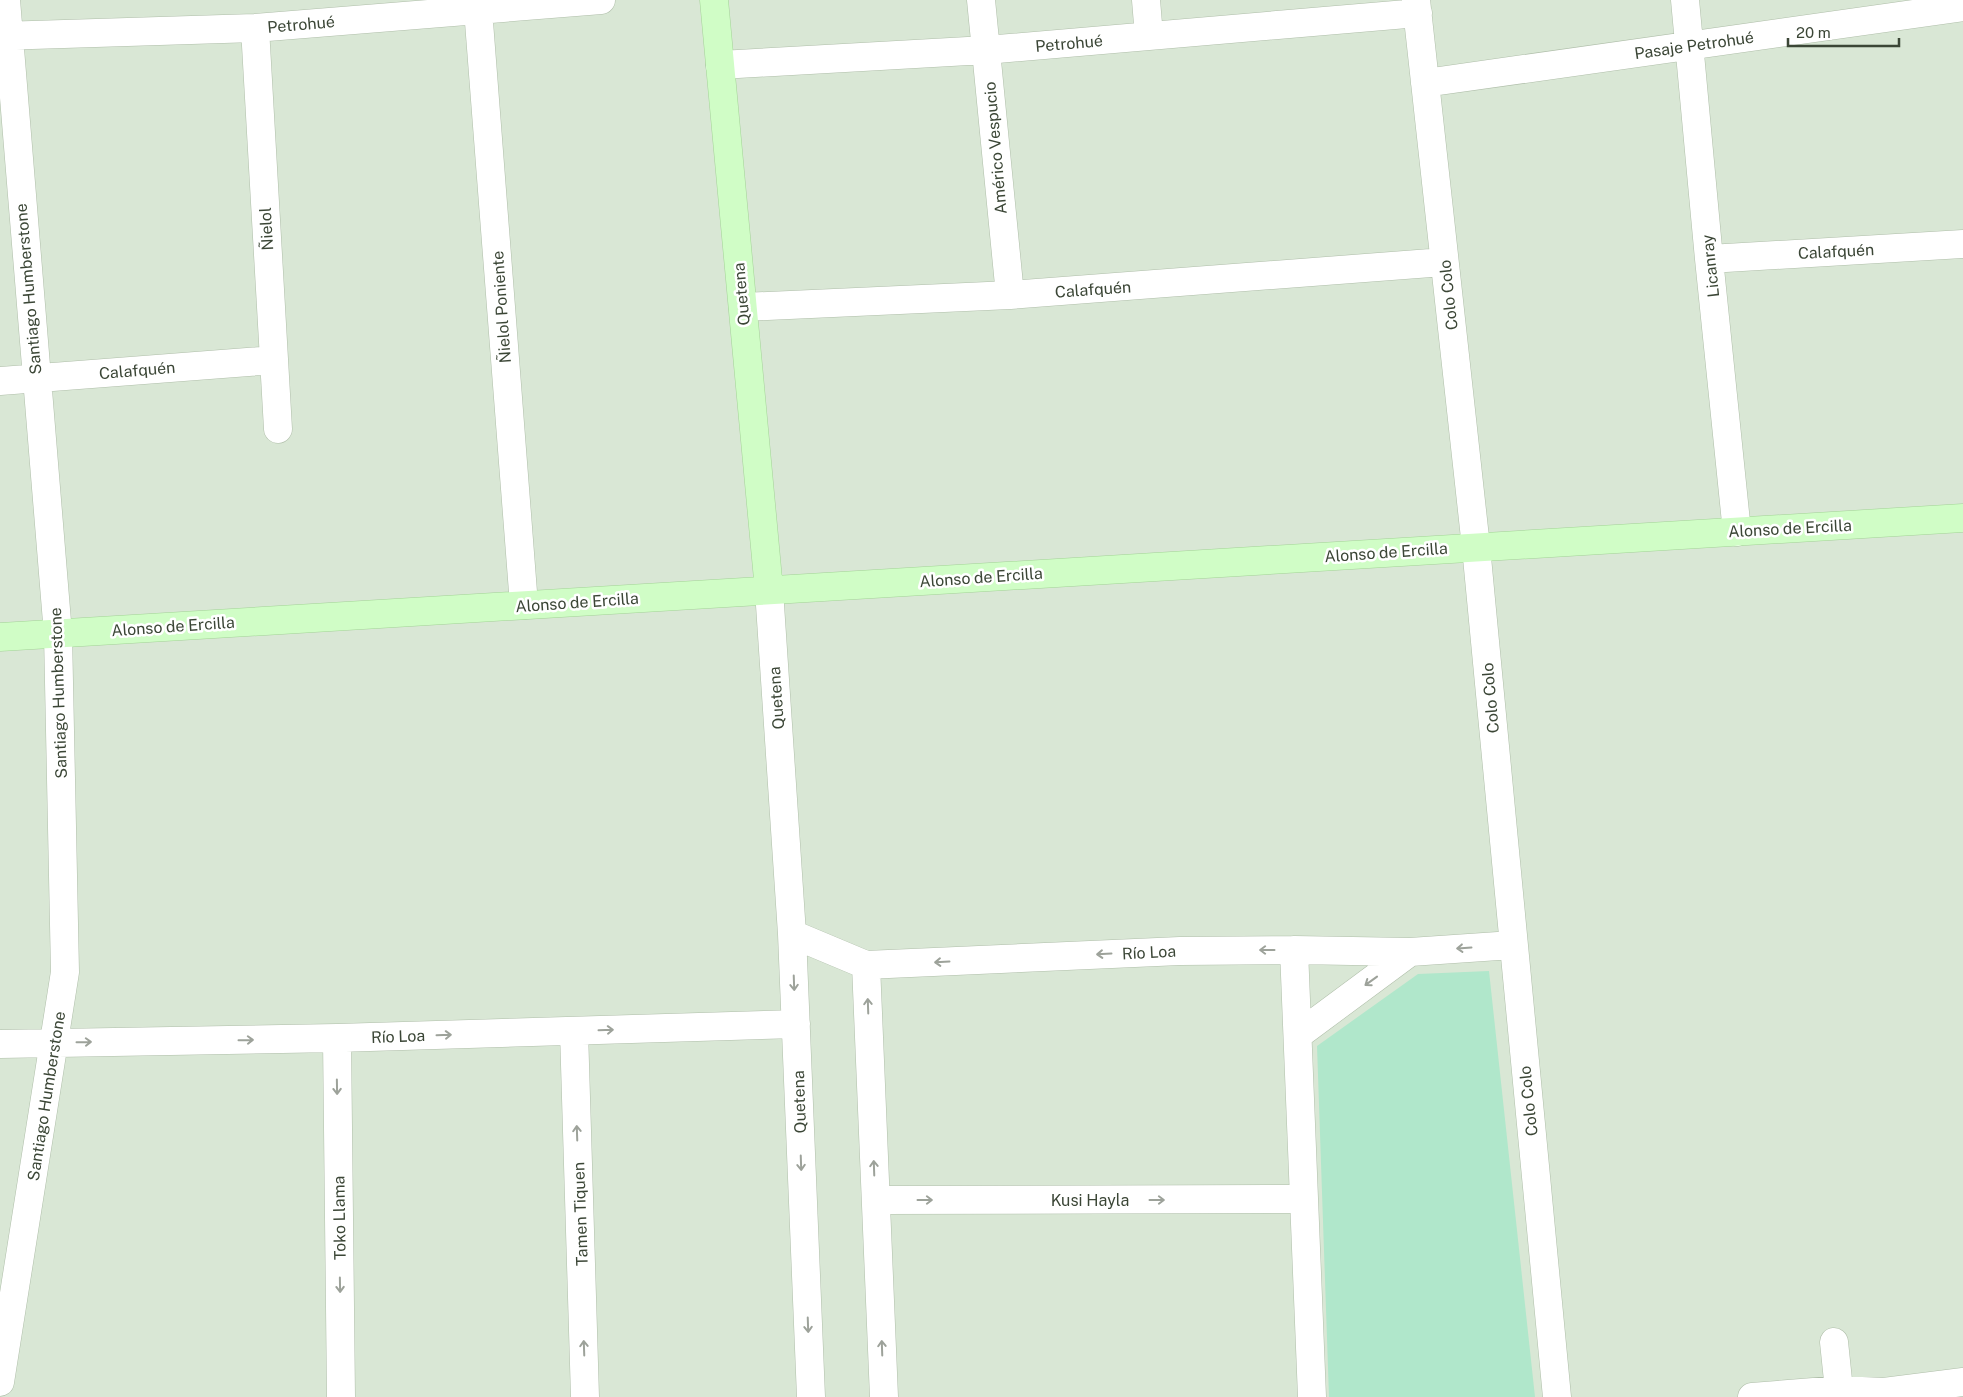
<svg xmlns="http://www.w3.org/2000/svg" width="1963" height="1397" font-family="'Public Sans',sans-serif">
  <rect width="100%" height="100%" fill="#eaf3e6"/>
  <path fill="#d9e7d5" d="M0,0H1963V1397H0Z"/>
  <path fill="#b0e7cb" d="M1489,971L1535,1397H1329L1317,1046L1418,974Z"/>
  <g fill="none" stroke-linecap="round" stroke-linejoin="round">
    <g stroke="#afbea9" stroke-width="29">
      <path id="street" d="M981,0L1010,295
        M1146,0L1149,36
        M1416,0L1476,547L1557,1397
        M1685,0L1709,259L1737,532
        M478,9L524,605
        M255,28L278,429
        M0,36L255,28L601,0
        M720,65L986,50L1418,13
        M1425,83L1963,7
        M1709,259L1963,244
        M743,307L1010,295L1444,262
        M0,381L274,360
        M769,590L792,934L811,1397
        M792,934L866,965L1180,951L1294,950L1410,952L1513,945
        M1294,950L1312,1397
        M866,965L884,1397
        M574,1031L585,1397
        M1298,1035L1410,952
        M337,1038L341,1397
        M0,1044L337,1038L796,1024
        M876,1200L1304,1199
        M1834,1342L1839,1390
        M0,1382L65,972L58,634L6,0
        M1752,1397L1839,1390L1884,1392L1963,1382"/>
    </g>
    <g stroke="#a3d297" stroke-width="29">
      <path id="secondary" d="M714,0L769,590
        M0,637L1963,518"/>
    </g>
    <use href="#street" stroke="#fff" stroke-width="28"/>
    <use href="#secondary" stroke="#d0fdc6" stroke-width="28"/>
  </g>
  <defs><path id="oneway-shaft" d="M-6 0H5M1.5-3L5.5 0L1.5 3" fill="none" stroke-width="1.6" stroke-linecap="round" stroke-linejoin="round" transform="scale(1.25)"/></defs>
  <g stroke="#9da29a">
    <use href="#oneway-shaft" transform="translate(1464 948) rotate(176)"/>
    <use href="#oneway-shaft" transform="translate(1267 950) rotate(180)"/>
    <use href="#oneway-shaft" transform="translate(1104 954) rotate(177)"/>
    <use href="#oneway-shaft" transform="translate(942 962) rotate(177)"/>
    <use href="#oneway-shaft" transform="translate(1371 981) rotate(144)"/>
    <use href="#oneway-shaft" transform="translate(794 983) rotate(88)"/>
    <use href="#oneway-shaft" transform="translate(868 1006) rotate(-92)"/>
    <use href="#oneway-shaft" transform="translate(606 1030) rotate(-2)"/>
    <use href="#oneway-shaft" transform="translate(444 1035) rotate(-2)"/>
    <use href="#oneway-shaft" transform="translate(246 1040) rotate(-1)"/>
    <use href="#oneway-shaft" transform="translate(84 1042) rotate(-1)"/>
    <use href="#oneway-shaft" transform="translate(337 1087) rotate(89)"/>
    <use href="#oneway-shaft" transform="translate(577 1133) rotate(-92)"/>
    <use href="#oneway-shaft" transform="translate(801 1163) rotate(88)"/>
    <use href="#oneway-shaft" transform="translate(874 1168) rotate(-92)"/>
    <use href="#oneway-shaft" transform="translate(925 1200)"/>
    <use href="#oneway-shaft" transform="translate(1157 1200)"/>
    <use href="#oneway-shaft" transform="translate(340 1285) rotate(89)"/>
    <use href="#oneway-shaft" transform="translate(808 1325) rotate(88)"/>
    <use href="#oneway-shaft" transform="translate(584 1348) rotate(-92)"/>
    <use href="#oneway-shaft" transform="translate(882 1348) rotate(-92)"/>
  </g>
  <g text-anchor="middle" stroke-width="5" stroke-linejoin="round" paint-order="stroke">
    <g font-size="16" fill="#3b4636" stroke="#fff">
      <text transform="translate(301 24) rotate(-5)" y="6">Petrohué</text>
      <text transform="translate(1069 43) rotate(-5)" y="6">Petrohué</text>
      <text transform="translate(1694 45) rotate(-8)" y="6">Pasaje Petrohué</text>
      <text transform="translate(995 148) rotate(-95)" y="6">Américo Vespucio</text>
      <text transform="translate(266 229) rotate(-93)" y="6">Ñielol</text>
      <text transform="translate(1836 251) rotate(-3)" y="6">Calafquén</text>
      <text transform="translate(1710 266) rotate(-96)" y="6">Licanray</text>
      <text transform="translate(28 289) rotate(-95)" y="6">Santiago Humberstone</text>
      <text transform="translate(1093 289) rotate(-4)" y="6">Calafquén</text>
      <text transform="translate(741 294) rotate(-95)" y="6">Quetena</text>
      <text transform="translate(1448 295) rotate(-96)" y="6">Colo Colo</text>
      <text transform="translate(501 307) rotate(-94)" y="6">Ñielol Poniente</text>
      <text transform="translate(137 370) rotate(-5)" y="6">Calafquén</text>
      <text transform="translate(1790 528) rotate(-3)" y="6">Alonso de Ercilla</text>
      <text transform="translate(1386 552) rotate(-4)" y="6">Alonso de Ercilla</text>
      <text transform="translate(981 577) rotate(-4)" y="6">Alonso de Ercilla</text>
      <text transform="translate(577 602) rotate(-4)" y="6">Alonso de Ercilla</text>
      <text transform="translate(173 626) rotate(-4)" y="6">Alonso de Ercilla</text>
      <text transform="translate(58 693) rotate(-92)" y="6">Santiago Humberstone</text>
      <text transform="translate(776 698) rotate(-94)" y="6">Quetena</text>
      <text transform="translate(1490 698) rotate(-95)" y="6">Colo Colo</text>
      <text transform="translate(1149 952) rotate(-3)" y="6">Río Loa</text>
      <text transform="translate(398 1036) rotate(-2)" y="6">Río Loa</text>
      <text transform="translate(46 1096) rotate(-81)" y="6">Santiago Humberstone</text>
      <text transform="translate(1528 1101) rotate(-96)" y="6">Colo Colo</text>
      <text transform="translate(799 1102) rotate(-92)" y="6">Quetena</text>
      <text x="1090" y="1206">Kusi Hayla</text>
      <text transform="translate(580 1214) rotate(-92)" y="6">Tamen Tiquen</text>
      <text transform="translate(339 1218) rotate(-91)" y="6">Toko Llama</text>
    </g>
  </g>
  <path d="M1788 38v8h111v-8" fill="none" stroke="#3b4636" stroke-width="2.5"/>
  <text x="1796" y="38" font-size="15" fill="#3b4636" stroke="#ffffff" stroke-width="4" paint-order="stroke">20 m</text>
</svg>
